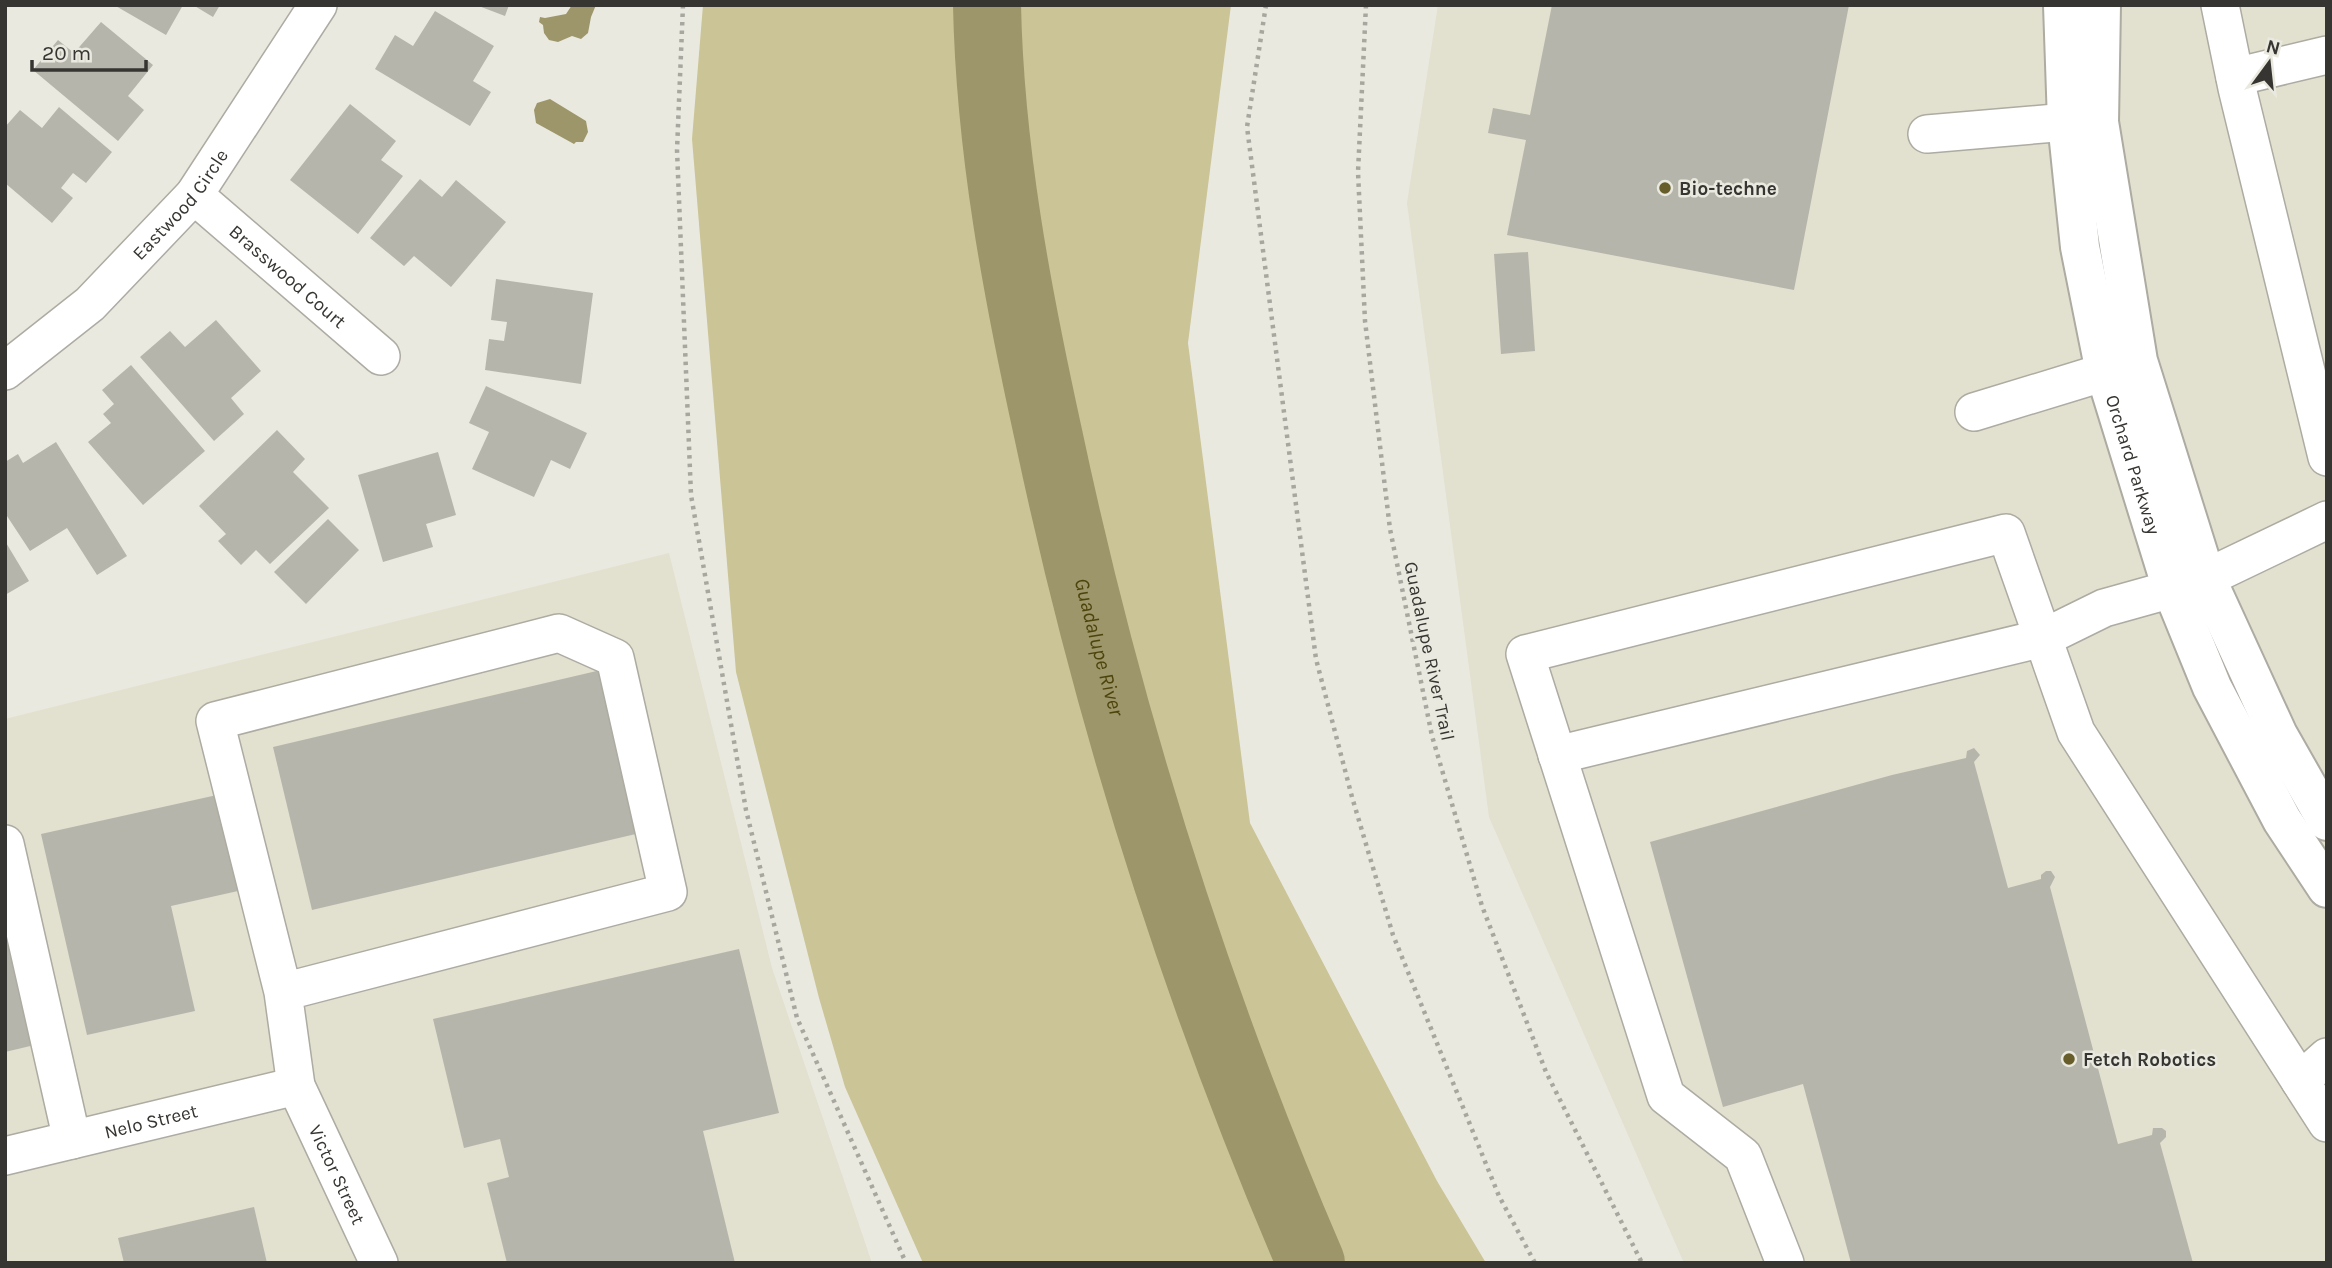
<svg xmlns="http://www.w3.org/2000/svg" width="2332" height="1268" font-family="Karla,sans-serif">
  <rect width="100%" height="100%" fill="#eae9df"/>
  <path fill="#e2e0ce" d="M1438,5H2327V1263H1684L1489,817L1407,203Z
    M669,553L772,968L872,1263H5V719Z"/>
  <path fill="#cbc497" d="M703,5H1231L1188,343L1250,823L1437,1181L1486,1263H923L845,1087L819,998L736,672L692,139Z"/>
  <path fill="#9d966a" d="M572,5H596L591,17L588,33L581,39L572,36L558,42L549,40L544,33L543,25L539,22L540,17L545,18L566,14Z
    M550,99L586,121L588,132L583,142H576L574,144L536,123L534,110L537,103Z"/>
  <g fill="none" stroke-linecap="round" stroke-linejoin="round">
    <path stroke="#9d966a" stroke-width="68" id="s1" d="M987,5C990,150 1017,292 1048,433C1108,717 1196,996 1311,1263"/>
  </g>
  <path fill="#b6b5ab" d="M114,5H183L166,35Z
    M193,5H220L213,17Z
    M476,5H509L505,16Z
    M1552,5H1849L1794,290L1507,235L1526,140L1488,133L1493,108L1530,115Z
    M435,11L494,46L473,81L491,92L470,126L375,69L395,35L413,46Z
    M101,22L153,65L128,96L144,110L118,141L33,70L58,40L74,53Z
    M350,104L396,141L381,160L403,176L358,234L290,180Z
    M59,107L112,152L86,183L73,173L61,188L73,198L52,223L5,183V127L20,110L42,128Z
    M420,179L442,197L456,180L506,222L451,287L414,256L404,266L370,238Z
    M1528,252L1535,351L1501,354L1494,254Z
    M496,279L593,293L581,384L485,370L489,339L504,341L507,322L491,320Z
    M216,320L261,371L231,398L244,414L214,441L140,357L170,331L185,347Z
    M131,365L205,451L143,505L88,442L111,423L103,414L114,404L102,390Z
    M486,386L587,433L570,469L551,460L534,497L472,469L489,432L469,423Z
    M277,430L305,459L293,472L329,508L270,564L256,550L241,565L218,541L226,534L199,506Z
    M56,442L127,556L97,575L67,528L30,551L5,513V462L18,454L23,463Z
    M438,452L456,515L426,524L433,547L383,562L358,475Z
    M328,519L359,550L306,604L274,572Z
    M5,541L29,581L5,595Z
    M601,670L640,833L312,910L273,747Z
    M1974,748L1980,755L1974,762L2008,888L2041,879V875L2046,871H2051L2055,877L2050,887L2118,1144L2152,1135L2153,1128H2162L2166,1131V1137L2160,1143L2193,1263H1851L1803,1084L1723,1107L1650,842L1892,775L1966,758L1967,751Z
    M217,795L238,891L171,906L195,1011L87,1035L41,834Z
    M5,890L43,1043L5,1052Z
    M739,949L779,1113L703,1131L735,1263H507L487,1183L509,1177L500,1139L464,1148L433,1019Z
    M254,1207L267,1263H124L118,1238Z"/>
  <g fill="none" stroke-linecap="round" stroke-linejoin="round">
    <g stroke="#adaba2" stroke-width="40">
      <g id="minor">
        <path d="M2220,5L2237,88L2327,457"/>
        <path d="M2235,77L2327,55"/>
        <path d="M1927,134L2067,122"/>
        <path id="s2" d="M194,195L381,356"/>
        <path id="s3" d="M5,371L90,304L194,195L318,5"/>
        <path d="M1974,412L2105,372"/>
        <path d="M2206,578L2327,520"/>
        <path d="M1557,755L2043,638L2104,608L2172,589"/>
        <path d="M5,844L72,1140"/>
        <path id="s4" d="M283,992L668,892L615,658L559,633L215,721L283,992L296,1086L379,1263"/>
        <path d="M2300,1081L2327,1057"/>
        <path id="s5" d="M5,1156L296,1086"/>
        <path d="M1785,1263L1743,1156L1666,1096L1525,654L2006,533L2076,732L2327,1123"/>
      </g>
    </g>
    <g stroke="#adaba2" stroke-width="42">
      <g id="major">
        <path id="s6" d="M2063,5L2067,122L2080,247L2105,372L2172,589L2212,687L2282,820L2327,888"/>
        <path d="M2101,5L2099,122L2138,361L2206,578L2278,735L2327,821"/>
      </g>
    </g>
    <path stroke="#a7a69f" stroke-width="4.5" stroke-dasharray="3.5 5" stroke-linecap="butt" d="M683,5L677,150L691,495L746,810L797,1018L906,1263
      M1266,5L1247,127L1316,659L1352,797L1393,935L1499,1196L1535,1263
      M1366,5L1358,172L1365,321L1390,529L1432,736L1482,906L1546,1072L1642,1263"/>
    <use href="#minor" stroke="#fff" stroke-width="37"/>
    <use href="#major" stroke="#fff" stroke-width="38"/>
  </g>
  <g fill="#665d2a" stroke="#eae9df" stroke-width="2.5">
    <circle cx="1665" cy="188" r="7"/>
    <circle cx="2069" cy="1059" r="7"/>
  </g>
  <g text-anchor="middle" stroke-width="5" stroke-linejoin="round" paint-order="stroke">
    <g font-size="19" font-weight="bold" fill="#363531" stroke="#eae9df" text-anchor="start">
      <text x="1679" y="195">Bio-techne</text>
      <text x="2083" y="1066">Fetch Robotics</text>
    </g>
    <g font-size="19" fill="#363531" stroke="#eae9df">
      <text dy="7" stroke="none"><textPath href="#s3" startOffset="243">Eastwood Circle</textPath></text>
      <text dy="7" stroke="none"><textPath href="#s2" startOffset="124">Brasswood Court</textPath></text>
      <text dy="7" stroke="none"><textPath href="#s6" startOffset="467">Orchard Parkway</textPath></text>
      <text transform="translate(1430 651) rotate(78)" y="7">Guadalupe River Trail</text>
      <text dy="7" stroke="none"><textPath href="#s5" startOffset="150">Nelo Street</textPath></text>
      <text dy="7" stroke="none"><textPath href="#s4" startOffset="1526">Victor Street</textPath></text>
    </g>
    <g font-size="21" font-style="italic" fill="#4d440c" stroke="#eae9df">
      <text dy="7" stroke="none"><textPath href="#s1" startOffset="653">Guadalupe River</textPath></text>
    </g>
  </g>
  <rect width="2332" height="1268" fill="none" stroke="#363531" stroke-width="14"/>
  <g transform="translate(2269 63) rotate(15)" stroke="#eae9df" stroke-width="5" paint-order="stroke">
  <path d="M0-5L12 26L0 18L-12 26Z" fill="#363531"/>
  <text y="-10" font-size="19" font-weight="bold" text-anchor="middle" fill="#363531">N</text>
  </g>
  <path d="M32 60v10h114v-10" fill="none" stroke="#363531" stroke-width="3.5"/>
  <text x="42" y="60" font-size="21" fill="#363531" stroke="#eae9df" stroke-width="5" paint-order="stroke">20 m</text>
</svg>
